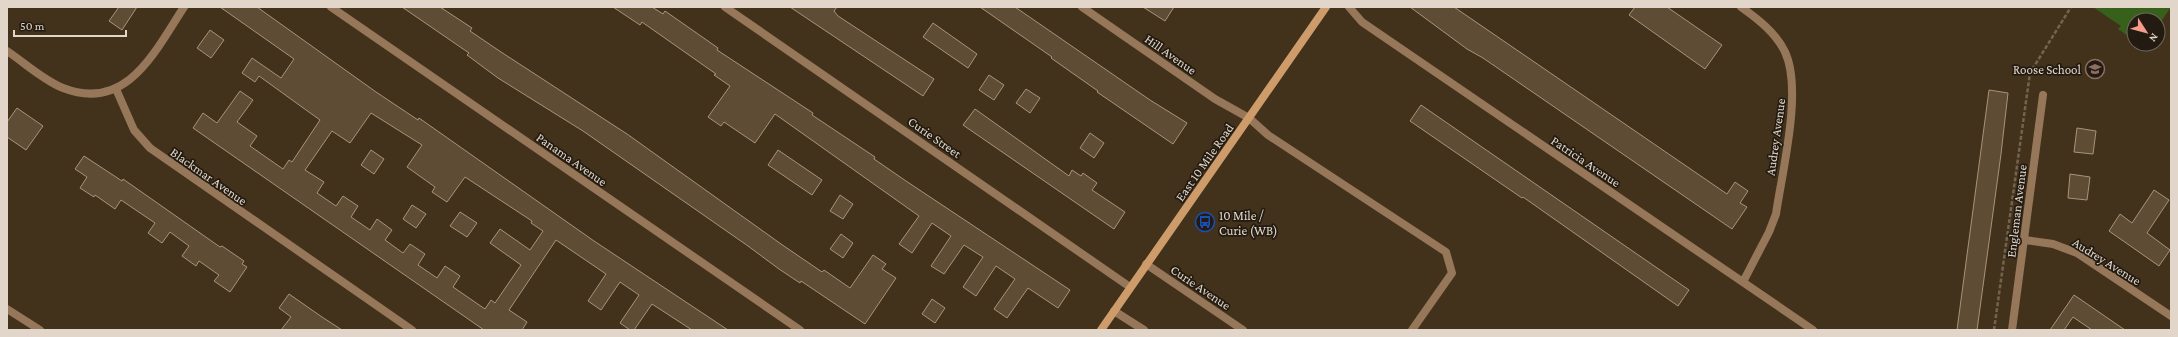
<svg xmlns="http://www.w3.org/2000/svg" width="2178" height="337" font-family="'Crimson Pro',serif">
  <rect width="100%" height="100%" fill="#43321b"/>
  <path fill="#37611b" d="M2093,7H2171L2158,26V20H2134V40L2118,29L2121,26Z"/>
  <path fill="#5f4c34" stroke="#a9947a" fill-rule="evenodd" d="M119,7H137L122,30L109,21Z
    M220,7H257L376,92L418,120L419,118L594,241L728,330H692L652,304L634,330H630L620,323L639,295L620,282L601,310L588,301L606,274L556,240L509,310L527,322L522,330H484L193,128L203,113L217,123L240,91L253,100L237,122L257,136L250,146L283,169L289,160L292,162L320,120L259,76L255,82L242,73L252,58L281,78L294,59ZM371,113L422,145L407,167L435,187L432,192L447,202L465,177L532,221L531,223L543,231L530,250L500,229L490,243L521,265L495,303L491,300L485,309L453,287L460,276L445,266L437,278L418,265L425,254L410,244L403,253L385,240L392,230L377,219L370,230L351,217L358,206L343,196L336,206L317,193L324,182L305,170L332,131L350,143Z
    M402,7H440L472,28L470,31L501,52L627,134L781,244L822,272L824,270L850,288L873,255L886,264L882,269L896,278L865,324L801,281L800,283L779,269L748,246L583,131L498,78L467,55L469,53Z
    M613,7H652L663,14L665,11L718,48L717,50L813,113L812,115L875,157L874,159L906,181L1070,290L1058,308L1028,288L1007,318L994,309L1015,279L996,266L976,296L963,287L983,257L964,245L944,274L931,266L951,236L932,223L912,253L899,244L919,216L775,114L755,143L724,122L721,126L708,117L730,86L714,75L716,74L642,22L640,25Z
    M790,7H837L834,11L838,16L934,79L923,96Z
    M980,7H1015L1150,100L1187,123L1173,144L1097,92L1098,91L1051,58L1052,57Z
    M1143,7H1174L1165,21Z
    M1410,7H1454L1727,194L1735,182L1748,191L1740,203L1747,207L1732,229L1483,58L1467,49Z
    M1635,7H1667L1722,45L1705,69L1629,15Z
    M933,23L977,54L968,68L923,37Z
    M210,30L224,40L211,58L197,48Z
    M989,75L1004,85L994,100L979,90Z
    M1026,89L1040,98L1030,113L1016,103Z
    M1989,90L2008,93L2001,154L1977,330H1957Z
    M1421,105L1689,290L1678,306L1523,197L1522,198L1410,121Z
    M17,108L43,126L26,150L7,137V122Z
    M975,109L1069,176L1072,170L1081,176L1083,173L1097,183L1092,190L1125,212L1114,229L963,125Z
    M2077,128L2096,131L2093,154L2074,152Z
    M1090,133L1104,143L1094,158L1080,148Z
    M371,150L384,159L374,174L361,165Z
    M778,150L822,180L812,195L768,165Z
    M84,156L122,181L123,179L220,247L222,246L244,261L242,264L247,267L230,292L214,281L219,275L199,261L196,266L182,256L189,246L170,232L162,243L148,233L155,223L121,200L115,209L95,195L94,197L80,188L87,177L75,169Z
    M2070,174L2090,177L2087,200L2068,198Z
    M2154,190L2169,200L2147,233L2170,250L2159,266L2109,231L2120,214L2132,223Z
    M840,195L853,204L843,219L830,211Z
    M412,205L426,214L416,228L403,219Z
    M460,212L477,223L467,237L450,226Z
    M841,234L853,243L843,258L830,249Z
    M289,294L322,317L342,330H281L291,317L279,308Z
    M2074,295L2093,308L2125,330H2092L2073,317L2064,330H2050Z
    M932,299L945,308L935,323L922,314Z"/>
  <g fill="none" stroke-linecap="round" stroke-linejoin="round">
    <path stroke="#736450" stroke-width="2.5" stroke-dasharray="4 2" stroke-linecap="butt" d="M1994,330L2030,73L2071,7"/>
    <path stroke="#977759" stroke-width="8" d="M1249,118L1268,135L1446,252L1452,273L1412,330
      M7,309L40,330
      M1114,311L1144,330"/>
    <path stroke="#977759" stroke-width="8" d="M331,7L800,330
      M725,7L1130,287
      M1082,7L1215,99L1249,118
      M1349,7L1362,22L1813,330
      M1741,7C1758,19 1776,33 1785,52C1803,90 1782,172 1776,214L1769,232L1743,282
      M7,51C25,63 43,80 63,88C127,113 155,51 184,7
      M116,89L134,130L150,148L412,330
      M2025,240L2053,244L2077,253L2171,316
      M1146,264L1243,330
      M2012,330L2043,95"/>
    <path stroke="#cd9c6a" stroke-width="8" d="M1101,330L1326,7"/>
  </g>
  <defs>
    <g id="school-ring" transform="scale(1)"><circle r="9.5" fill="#231b11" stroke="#8d6e63" stroke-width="1.5"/><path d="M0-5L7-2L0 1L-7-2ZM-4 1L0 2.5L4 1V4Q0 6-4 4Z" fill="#8d6e63"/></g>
    <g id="bus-ring" transform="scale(1)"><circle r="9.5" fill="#231b11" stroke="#1a4fb4" stroke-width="1.5"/><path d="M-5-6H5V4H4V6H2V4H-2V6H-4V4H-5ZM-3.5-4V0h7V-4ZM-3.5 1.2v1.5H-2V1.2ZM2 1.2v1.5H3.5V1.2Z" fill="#1a4fb4"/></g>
  </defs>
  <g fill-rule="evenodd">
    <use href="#school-ring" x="2095" y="69"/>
    <use href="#bus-ring" x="1205" y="222"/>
  </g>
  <g text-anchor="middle" stroke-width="3.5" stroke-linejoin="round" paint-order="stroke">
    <g font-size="13" fill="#e1d6c9" stroke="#231b11">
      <text transform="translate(1171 54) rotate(35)" y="5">Hill Avenue</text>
      <text transform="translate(935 137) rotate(35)" y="5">Curie Street</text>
      <text transform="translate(1775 137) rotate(-82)" y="5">Audrey Avenue</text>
      <text transform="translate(572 159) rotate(35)" y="5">Panama Avenue</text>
      <text transform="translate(1586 161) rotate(34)" y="5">Patricia Avenue</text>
      <text transform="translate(1204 162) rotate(-55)" y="5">East 10 Mile Road</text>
      <text transform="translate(209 176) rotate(35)" y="5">Blackmar Avenue</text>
      <text transform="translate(2016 211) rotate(-83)" y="5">Engleman Avenue</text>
      <text transform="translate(2107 261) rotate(32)" y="5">Audrey Avenue</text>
      <text transform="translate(1201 287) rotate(34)" y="5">Curie Avenue</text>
    </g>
    <g font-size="13" fill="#e1d6c9" stroke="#231b11" text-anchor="end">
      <text x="2081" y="74">Roose School</text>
      <text x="1219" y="220" text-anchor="start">10 Mile /<tspan x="1219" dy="15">Curie (WB)</tspan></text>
    </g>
  </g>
  <rect width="2178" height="337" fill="none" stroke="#e1d6c9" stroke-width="16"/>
  <g transform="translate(2146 32) rotate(126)"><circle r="19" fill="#231b11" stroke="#6f665b"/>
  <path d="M0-3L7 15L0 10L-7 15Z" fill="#f59d8d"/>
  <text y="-6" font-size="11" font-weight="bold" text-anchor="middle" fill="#e1d6c9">N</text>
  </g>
  <path d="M14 30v6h112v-6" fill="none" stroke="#e1d6c9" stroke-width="2"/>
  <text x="20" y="30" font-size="12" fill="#e1d6c9" stroke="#231b11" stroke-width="3" paint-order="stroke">50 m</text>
</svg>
